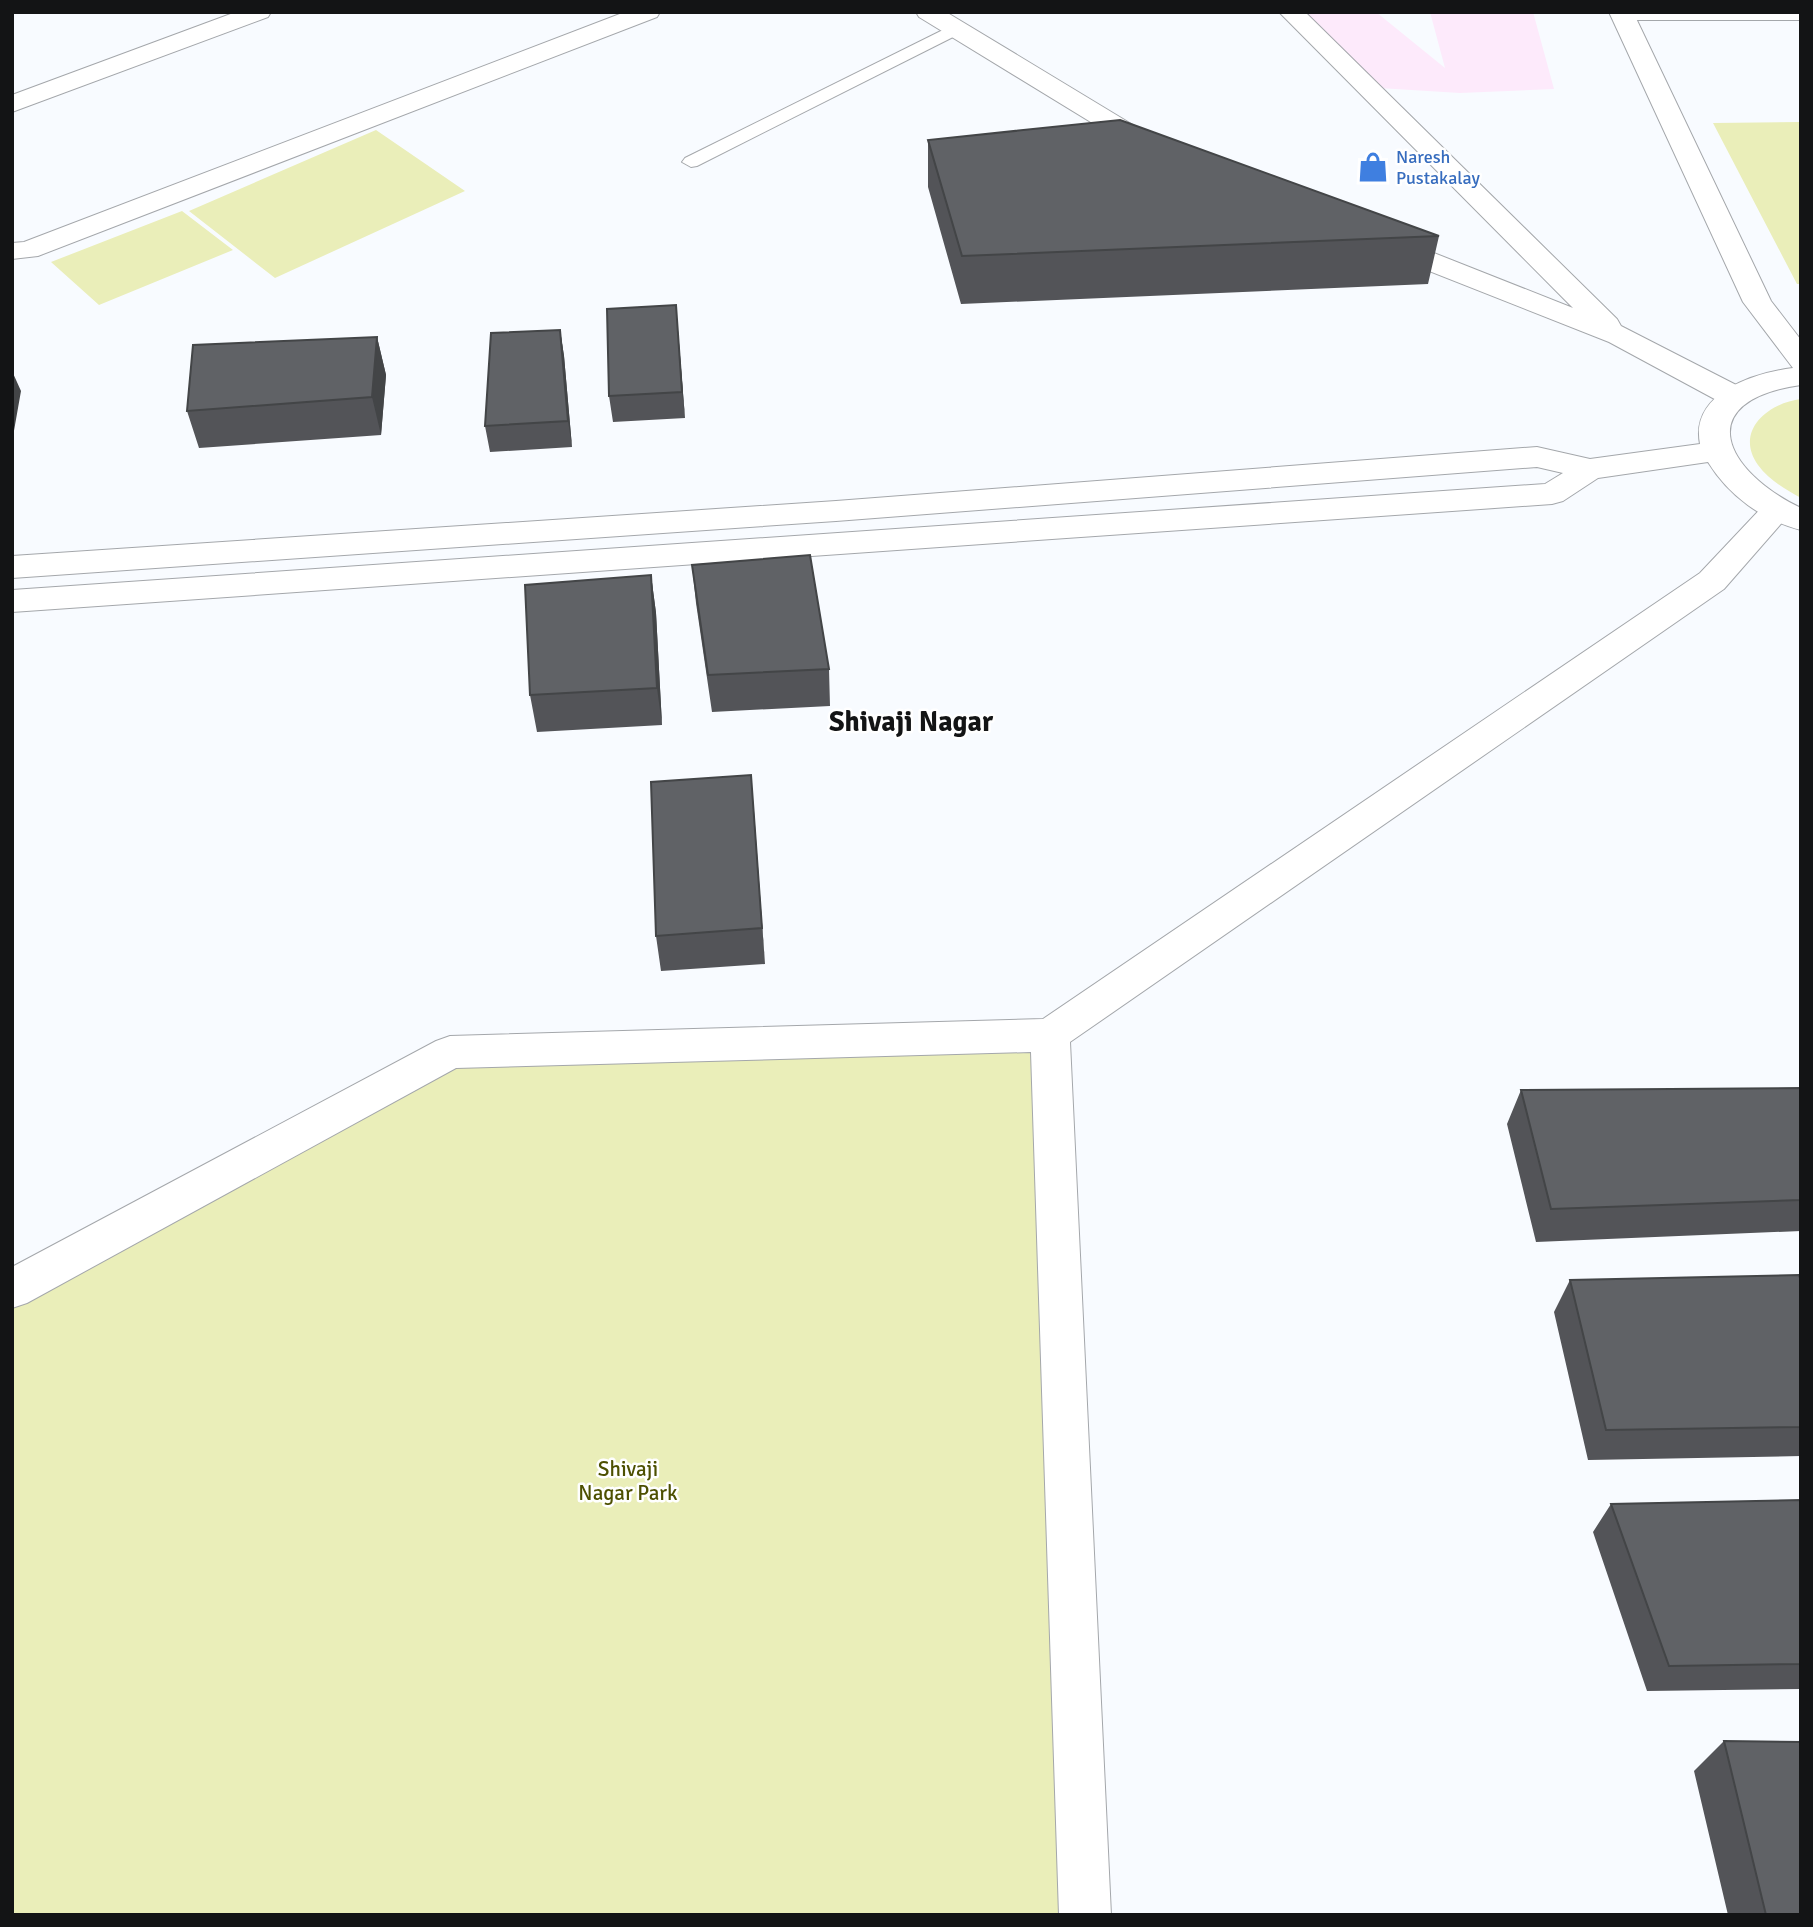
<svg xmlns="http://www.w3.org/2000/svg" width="1813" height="1927" font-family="Signika,sans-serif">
  <rect width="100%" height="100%" fill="#f8fbff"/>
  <path fill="#fdeafb" d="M1291,12H1376L1445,68L1430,12H1533L1554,89L1460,93L1379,88Z"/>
  <path fill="#eaeeb9" d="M1801,122V284H1797L1713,123Z
    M376,130L465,191L275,278L189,211Z
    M182,211L233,250L99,305L51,262Z
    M1801,399V498C1785,489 1769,480 1758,465C1734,431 1768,403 1801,399Z
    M1048,1038L1082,1915H12V1292L450,1052Z"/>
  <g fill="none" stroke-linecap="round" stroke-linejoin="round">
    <g stroke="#a4a7ab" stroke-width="2">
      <path id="service" d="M955,24L963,29L961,33L697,166L691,167L682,162L685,158Z"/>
    </g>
    <g stroke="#a4a7ab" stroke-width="2">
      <path id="minor" d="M236,12H271L268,17L12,112V95Z
        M625,12H660L657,17L38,256L12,259V243L24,242Z
        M916,12H946L1161,142L1165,148L1161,154L1152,156L1143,154L919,17Z
        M1279,12H1305L1617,319L1621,326L1744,389L1748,396L1744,403L1733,405L1722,403L1609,342L1376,250L1372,244L1376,238L1386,236L1396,238L1573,308Z
        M1801,12V20H1622L1613,18L1610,13Z
        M1777,500L1788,503L1793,510L1724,589L1070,1042L1111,1915H1059L1031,1052L456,1068L27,1303L12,1308V1267L436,1041L450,1036L1043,1019L1700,573L1766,503Z"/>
    </g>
    <g stroke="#a4a7ab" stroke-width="2">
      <path id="tertiary" d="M1609,12H1633L1771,301L1801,340V385C1690,401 1724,471 1801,508V530C1762,520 1729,496 1708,462L1598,478L1563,501L1552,504L12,612V590L1545,484L1563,473L1537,467L836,521L12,578V556L836,501L1537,447L1590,459L1700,444C1690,393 1754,373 1793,368L1743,302Z"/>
    </g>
    <use href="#service" fill="#fff" fill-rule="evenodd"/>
    <use href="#minor" fill="#fff" fill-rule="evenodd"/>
    <use href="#tertiary" fill="#fff" fill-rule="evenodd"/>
  </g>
  <path fill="#535458" d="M928,140L1439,236L1428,284L961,304L928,187Z
    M676,305L685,418L613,422L609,396Z
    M560,330L564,356L572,447L490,452L485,426Z
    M377,337L386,375L381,435L199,448L187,411Z
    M692,565L829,669L830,706L712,712L696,603Z
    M651,575L656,613L662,725L537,732L530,695Z
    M751,775L765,964L661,971L656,936Z
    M1801,1088V1231L1536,1242L1507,1124L1521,1090Z
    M1570,1280L1801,1281V1456L1588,1460L1554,1312Z
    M1801,1500V1689L1647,1691L1593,1532L1611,1504Z
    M1724,1741L1801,1915H1728L1694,1771Z"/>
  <path fill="#434547" d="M676,305L678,331L685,418L682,392Z
    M560,330L564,356L572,447L568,421Z
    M377,337L386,375L381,435L372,397Z
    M12,371L21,391L12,442Z
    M651,575L656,613L662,725L657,688Z
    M751,775L754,811L765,964L762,928Z"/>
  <path fill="#606266" stroke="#434547" stroke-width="2" d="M1120,120L1439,236L962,256L928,140Z
    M676,305L682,392L609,396L607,309Z
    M560,330L568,421L485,426L491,333Z
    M377,337L372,397L187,411L193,345Z
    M810,555L829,669L708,675L692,565Z
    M651,575L657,688L530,695L525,585Z
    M751,775L762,928L656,936L651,782Z
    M1801,1088V1200L1551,1209L1521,1090Z
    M1799,1275L1801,1281V1427L1606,1430L1570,1280Z
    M1801,1500V1664L1669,1666L1611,1504Z
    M1724,1741L1801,1742V1915H1766Z"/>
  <defs>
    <g id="shop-bare" transform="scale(2.415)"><path d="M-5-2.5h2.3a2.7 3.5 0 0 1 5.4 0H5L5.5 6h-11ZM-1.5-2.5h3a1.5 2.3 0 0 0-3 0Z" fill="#3f7fe0" stroke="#fff" stroke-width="2.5" paint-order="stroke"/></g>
  </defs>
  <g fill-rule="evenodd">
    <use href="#shop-bare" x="1373" y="167"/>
  </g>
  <g text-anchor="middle" stroke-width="5" stroke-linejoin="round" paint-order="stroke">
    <g font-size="18" fill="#366cbe" stroke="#fff" text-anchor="start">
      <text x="1396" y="163">Naresh<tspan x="1396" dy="21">Pustakalay</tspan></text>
    </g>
    <g font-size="21" fill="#4d5001" stroke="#fff">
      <text x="628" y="1476">Shivaji<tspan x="628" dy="24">Nagar Park</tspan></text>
    </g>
    <g font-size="28" font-weight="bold" fill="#131415" stroke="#fff">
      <text x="911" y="731">Shivaji Nagar</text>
    </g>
  </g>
  <rect width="1813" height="1927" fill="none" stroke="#131415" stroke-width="28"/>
</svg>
